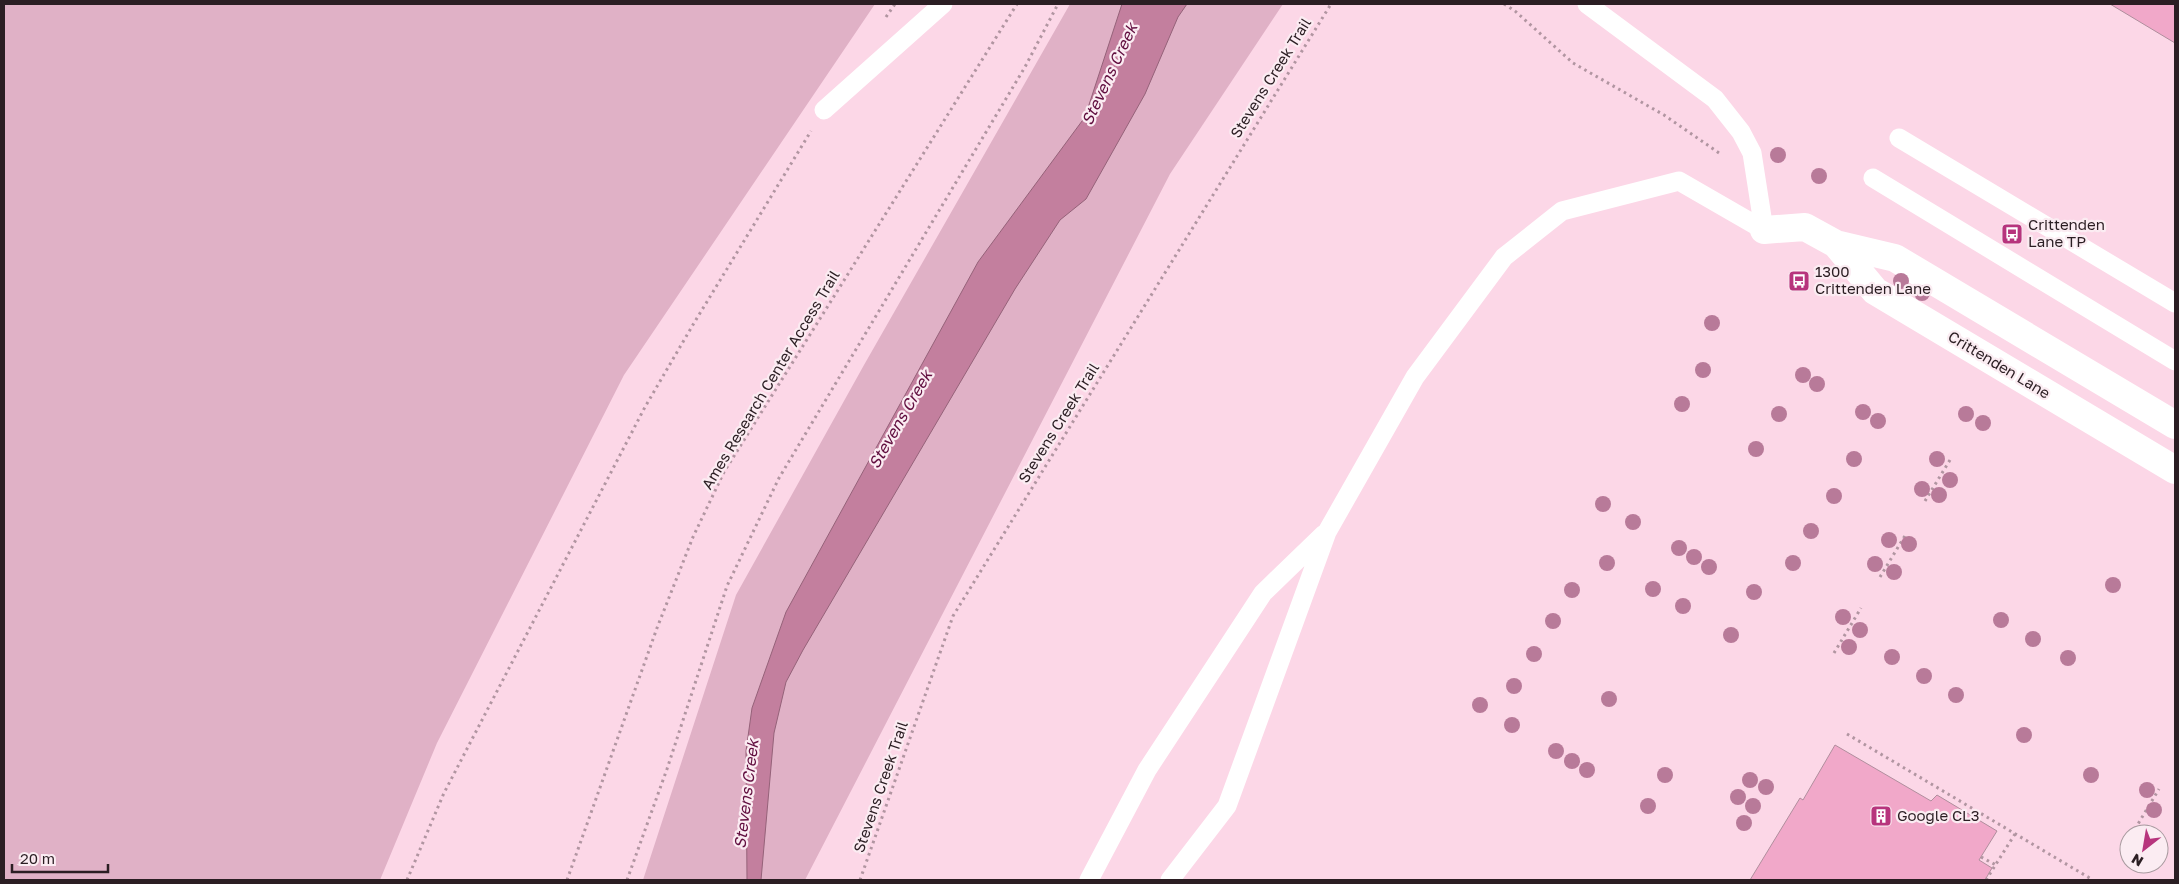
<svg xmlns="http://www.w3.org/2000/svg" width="2179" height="884" font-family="'Golos Text',sans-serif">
  <rect width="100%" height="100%" fill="#fcd7e7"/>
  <path fill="#e0b1c6" d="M4,4H875L624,375L437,743L380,880H4Z
    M1070,4H1283L1170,174L805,880H643L736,595L864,365Z"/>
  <path fill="#c37f9e" stroke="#956279" d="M1122,4H1187L1178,17L1145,94L1086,199L1060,220L1015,289L803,650L786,682L774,733L761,880H747L746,751L752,708L786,612L978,262L1085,117Z"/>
  <path fill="#f1a8c9" stroke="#b08e9d" d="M2110,4H2175V43Z
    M1835,745L1931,801L1937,795L1997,831L1979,860L1992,868L1985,880H1750L1800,798L1803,800Z"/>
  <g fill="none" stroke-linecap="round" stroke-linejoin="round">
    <path stroke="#b195a1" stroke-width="3" stroke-dasharray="2.5 4" stroke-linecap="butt" d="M1504,4L1515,11L1573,63L1664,115L1722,155
      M886,17L895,4
      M1925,501L1950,460
      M1880,577L1906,534
      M1834,653L1861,608
      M1847,734L2093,880
      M2135,829L2159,789
      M1981,857L1996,865
      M407,880L444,793L645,407L694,323L811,131
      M567,880L657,628L693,537L724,472L1017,4
      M627,880L667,769L727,586L779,478L1025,67L1058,4
      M860,880L953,616L1331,4
      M1986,880L2015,834"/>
    <path stroke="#fff" stroke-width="19" d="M1587,4L1715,99L1741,132L1752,153L1764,230
      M824,110L943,4
      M1899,138L2175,303
      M1873,178L2175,361
      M1089,880L1147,770L1263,593L1324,534
      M1170,880L1227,806L1327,532L1415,377L1504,257L1562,211L1679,181L1764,230"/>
    <path stroke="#fff" stroke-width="28" d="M1764,230L1805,227L1836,244L1895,258L2175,425
      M1836,244L1875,291L2175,470"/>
  </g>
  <g fill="#b87a99">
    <circle cx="1778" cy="155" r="8"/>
    <circle cx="1819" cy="176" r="8"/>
    <circle cx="1901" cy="281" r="8"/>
    <circle cx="1922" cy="293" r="8"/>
    <circle cx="1712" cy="323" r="8"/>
    <circle cx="1703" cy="370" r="8"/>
    <circle cx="1803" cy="375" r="8"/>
    <circle cx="1817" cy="384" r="8"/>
    <circle cx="1682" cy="404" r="8"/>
    <circle cx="1863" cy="412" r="8"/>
    <circle cx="1779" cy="414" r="8"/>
    <circle cx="1966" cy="414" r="8"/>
    <circle cx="1878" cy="421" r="8"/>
    <circle cx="1983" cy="423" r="8"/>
    <circle cx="1756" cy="449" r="8"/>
    <circle cx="1854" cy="459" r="8"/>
    <circle cx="1937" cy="459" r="8"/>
    <circle cx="1950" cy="480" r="8"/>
    <circle cx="1922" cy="489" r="8"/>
    <circle cx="1939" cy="495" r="8"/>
    <circle cx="1834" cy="496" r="8"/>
    <circle cx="1603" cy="504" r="8"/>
    <circle cx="1633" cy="522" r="8"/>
    <circle cx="1811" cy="531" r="8"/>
    <circle cx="1889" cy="540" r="8"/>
    <circle cx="1909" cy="544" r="8"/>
    <circle cx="1679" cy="548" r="8"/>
    <circle cx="1694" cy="557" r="8"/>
    <circle cx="1607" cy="563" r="8"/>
    <circle cx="1793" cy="563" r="8"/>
    <circle cx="1875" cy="564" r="8"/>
    <circle cx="1709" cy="567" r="8"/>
    <circle cx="1894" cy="572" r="8"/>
    <circle cx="2113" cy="585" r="8"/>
    <circle cx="1653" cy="589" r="8"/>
    <circle cx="1572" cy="590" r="8"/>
    <circle cx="1754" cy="592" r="8"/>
    <circle cx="1683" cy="606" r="8"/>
    <circle cx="1843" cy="617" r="8"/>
    <circle cx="2001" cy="620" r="8"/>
    <circle cx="1553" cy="621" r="8"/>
    <circle cx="1860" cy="630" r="8"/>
    <circle cx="1731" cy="635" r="8"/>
    <circle cx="2033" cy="639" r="8"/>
    <circle cx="1849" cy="647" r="8"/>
    <circle cx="1534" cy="654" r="8"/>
    <circle cx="1892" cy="657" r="8"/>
    <circle cx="2068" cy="658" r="8"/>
    <circle cx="1924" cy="676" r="8"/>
    <circle cx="1514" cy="686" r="8"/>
    <circle cx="1956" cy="695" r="8"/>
    <circle cx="1609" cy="699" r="8"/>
    <circle cx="1480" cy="705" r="8"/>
    <circle cx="1512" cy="725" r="8"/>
    <circle cx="2024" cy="735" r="8"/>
    <circle cx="1556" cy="751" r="8"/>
    <circle cx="1572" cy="761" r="8"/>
    <circle cx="1587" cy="770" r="8"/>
    <circle cx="1665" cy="775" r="8"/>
    <circle cx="2091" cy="775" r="8"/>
    <circle cx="1750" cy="780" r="8"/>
    <circle cx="1766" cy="787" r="8"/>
    <circle cx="2147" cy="790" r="8"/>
    <circle cx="1738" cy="797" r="8"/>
    <circle cx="1648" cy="806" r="8"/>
    <circle cx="1753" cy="806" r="8"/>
    <circle cx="2154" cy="810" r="8"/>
    <circle cx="1744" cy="823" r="8"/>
  </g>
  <defs>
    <g id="bus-square" transform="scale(1.125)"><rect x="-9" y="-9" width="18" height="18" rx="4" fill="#b7347d" stroke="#fbecf2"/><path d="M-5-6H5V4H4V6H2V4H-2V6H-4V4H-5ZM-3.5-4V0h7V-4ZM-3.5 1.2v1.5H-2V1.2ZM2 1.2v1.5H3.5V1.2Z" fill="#fff"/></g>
    <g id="building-square" transform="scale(1.125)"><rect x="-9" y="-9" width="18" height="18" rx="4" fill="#b7347d" stroke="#fbecf2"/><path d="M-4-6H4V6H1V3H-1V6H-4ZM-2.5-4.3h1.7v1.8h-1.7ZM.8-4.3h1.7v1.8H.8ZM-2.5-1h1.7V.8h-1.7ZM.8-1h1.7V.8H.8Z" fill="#fff"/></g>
  </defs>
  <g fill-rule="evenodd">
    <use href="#bus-square" x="2012" y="234"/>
    <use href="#bus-square" x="1799" y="281"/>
    <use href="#building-square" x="1881" y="816"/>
  </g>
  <g text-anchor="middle" stroke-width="4.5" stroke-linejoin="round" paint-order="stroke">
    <g font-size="15" fill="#2b1e23" stroke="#fbecf2">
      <text transform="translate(1271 78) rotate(-58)" y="5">Stevens Creek Trail</text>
      <text transform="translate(1999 365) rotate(31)" y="5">Crittenden Lane</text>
      <text transform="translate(771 380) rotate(-59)" y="5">Ames Research Center Access Trail</text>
      <text transform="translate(1059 423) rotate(-58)" y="5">Stevens Creek Trail</text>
      <text transform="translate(881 787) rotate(-71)" y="5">Stevens Creek Trail</text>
    </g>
    <g font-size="15" fill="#2b1e23" stroke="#fbecf2" text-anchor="start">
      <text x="2028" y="230">Crittenden<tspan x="2028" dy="17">Lane TP</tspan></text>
      <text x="1815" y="277">1300<tspan x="1815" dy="17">Crittenden Lane</tspan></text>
      <text x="1897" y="821">Google CL3</text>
    </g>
    <g font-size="16" font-style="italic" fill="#610e3f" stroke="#fbecf2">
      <text transform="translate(1109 74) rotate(-65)" y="6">Stevens Creek</text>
      <text transform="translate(900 419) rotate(-60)" y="6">Stevens Creek</text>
      <text transform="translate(746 794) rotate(-83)" y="6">Stevens Creek</text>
    </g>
  </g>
  <rect width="2179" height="884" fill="none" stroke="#2b1e23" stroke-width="10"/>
  <g transform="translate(2144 849) rotate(211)"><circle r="24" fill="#fbecf2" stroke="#a89a9f"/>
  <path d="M0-4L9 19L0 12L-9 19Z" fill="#b7347d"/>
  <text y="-8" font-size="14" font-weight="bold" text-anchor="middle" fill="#2b1e23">N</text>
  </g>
  <path d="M12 864v8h96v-8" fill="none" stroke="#2b1e23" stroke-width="2.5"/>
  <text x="20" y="864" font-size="15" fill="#2b1e23" stroke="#fbecf2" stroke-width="4" paint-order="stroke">20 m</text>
</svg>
